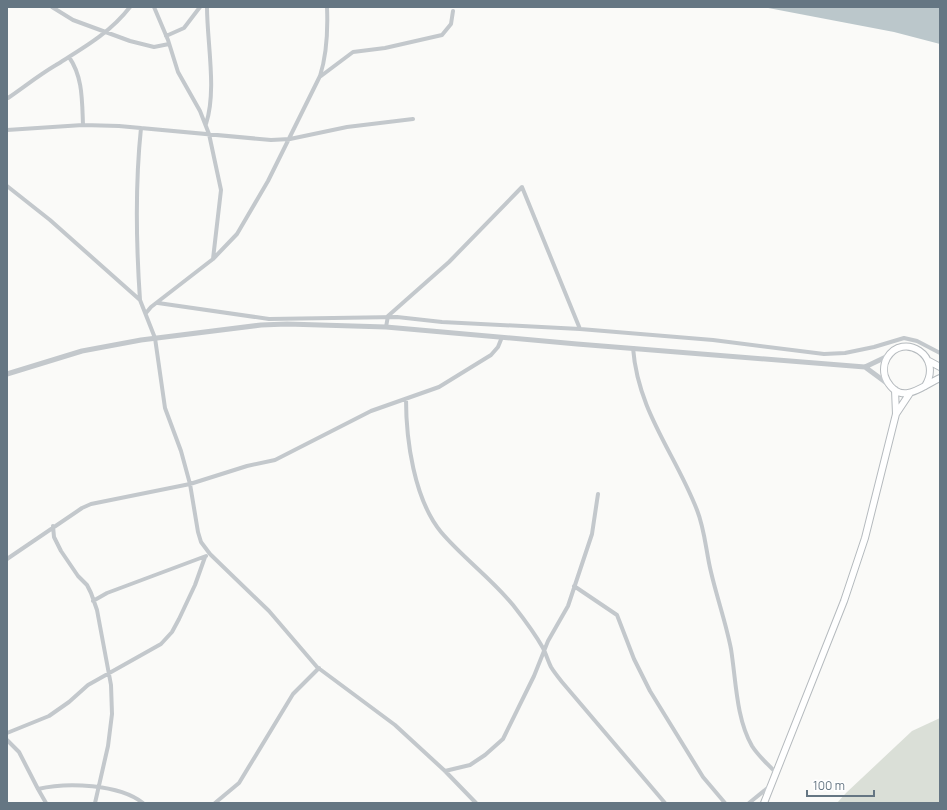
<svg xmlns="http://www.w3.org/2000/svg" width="947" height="810" font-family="Manrope,sans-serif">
  <rect width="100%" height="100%" fill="#fafaf8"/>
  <path fill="#dadfd7" d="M940,718V803H837L846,793L912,731Z"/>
  <path fill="#bbc7cb" d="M763,7H940V44L894,32Z"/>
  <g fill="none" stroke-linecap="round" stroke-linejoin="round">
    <g stroke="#b5babe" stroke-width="8">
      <path id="primary" d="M929,361L940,367
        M925,386C944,356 903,331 887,358C883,365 883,374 887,381C902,407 923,385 940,378
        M896,414L910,393
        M764,803L844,601L865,538L896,414L895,390"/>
    </g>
    <path stroke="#c3c8cc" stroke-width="4" d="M52,7L73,20L130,41L154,47L169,44
      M154,7L168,40L178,72L200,111L209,134L221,190L213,259
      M166,36L184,28L200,7
      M69,57C83,77 82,101 83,125
      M321,76L353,52L385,48L442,35L451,24L453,11
      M8,98C24,87 39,75 56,65C83,48 110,33 130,7
      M206,124C217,90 207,43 207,7
      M7,130L83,125L119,126L271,140L290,139L347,127L413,119
      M7,186L50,220L140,300L155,338L165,408L181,451L190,484L198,532L201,542L210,554L269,611L317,667L395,725L445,771L476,803
      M140,300C136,242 135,185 141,128
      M158,303L269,319L397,317L442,322L580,329L713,340L824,354L845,353L874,347L904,338L917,341L940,353
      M146,313L151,307L213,259L237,234L268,181L320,76C327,54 328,31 327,7
      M386,327L388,316L449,262L522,187L580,329
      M633,348C638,412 675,453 697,510C705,530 706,552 711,572C717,598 726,623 731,649C736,680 736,718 752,746C759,757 768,764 776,773
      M406,399C406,440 414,499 441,532C463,558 491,578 513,605C524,619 534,632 543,648C546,654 548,661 551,667C554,672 558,677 562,682L665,803
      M53,526L54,537L61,551L78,576L87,585L91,593L97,610L111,685L112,714L108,746L95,803
      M7,559L82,508L91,504L190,484L247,466L275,460L371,411L439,387L491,355L498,347L502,337
      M574,586L617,615L634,659L650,691L703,777L725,803
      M93,601L107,593L206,556
      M7,733L49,716L69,702L88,685L161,644L172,632L179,619L195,585L205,557
      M7,740L19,752L38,789C67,782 119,784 143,803
      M445,771L470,765L485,755L503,739L534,676L548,641L568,606L592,534L598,494
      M38,789L46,803
      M215,803L239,783L293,694L319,668
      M749,803L770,786"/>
    <path stroke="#c3c8cc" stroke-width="5" d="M865,367L888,384
      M7,374L82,351L141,340L261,325L287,324L386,327L577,344L865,367L888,356"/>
    <use href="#primary" stroke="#fff" stroke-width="6"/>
  </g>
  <rect width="947" height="810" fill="none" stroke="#657683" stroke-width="16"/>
  <path d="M807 790v6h67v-6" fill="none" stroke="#657683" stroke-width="2"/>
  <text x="813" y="790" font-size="12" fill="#657683" stroke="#ffffff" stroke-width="3" paint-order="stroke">100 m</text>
</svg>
